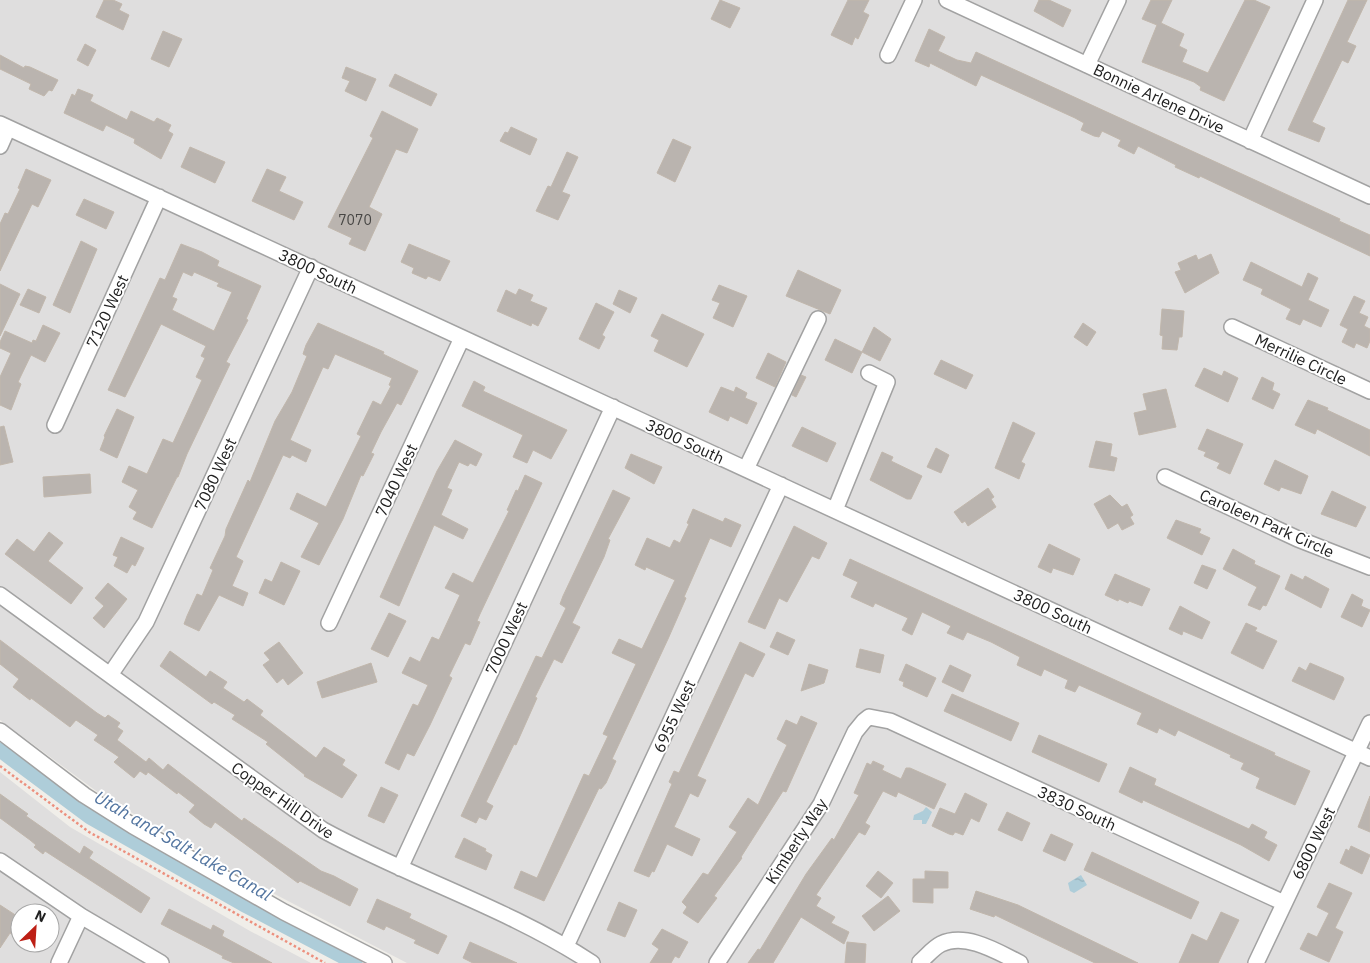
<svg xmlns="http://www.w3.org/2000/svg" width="1370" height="963" font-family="'IBM Plex Sans',sans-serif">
  <defs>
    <pattern id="water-ripples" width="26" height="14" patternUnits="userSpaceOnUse" patternTransform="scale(1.25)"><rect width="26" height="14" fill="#aecdd9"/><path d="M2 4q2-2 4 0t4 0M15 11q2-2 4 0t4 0" fill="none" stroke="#95b0ba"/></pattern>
  </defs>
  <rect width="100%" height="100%" fill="#f0eee9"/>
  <path fill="#dfdede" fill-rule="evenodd" d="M0,0H1370V963H407L248,880L103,796L0,720Z
    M0,772L70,827L250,931L311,963H0ZM20,913H50V943H20Z"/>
  <path fill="url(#water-ripples)" d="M926,807L932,812L926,824H922V820H913L914,815L923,811Z
    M1081,875L1087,885L1074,893L1070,891L1068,883Z"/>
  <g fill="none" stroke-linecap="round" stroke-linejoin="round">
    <path stroke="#aecdd9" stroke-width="15" d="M0,750L90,817L243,904L355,963"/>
  </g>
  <path fill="#bab4af" stroke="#c1b7ac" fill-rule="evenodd" d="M104,0H113L122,4L119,10L129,15L123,30L96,17Z
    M720,0L740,8L730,28L711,19Z
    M848,0H869L863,12L869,15L858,39L855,37L852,45L831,35Z
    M1039,0H1049L1071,10L1063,27L1034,11Z
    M1151,0H1172L1161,23L1184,34L1179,46L1187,50L1182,62L1208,73L1245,0H1254L1270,7L1224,101L1200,90L1201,87L1194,82L1142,62L1157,25L1142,19Z
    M1348,0H1367L1347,42L1356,46L1348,63L1342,60L1312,122L1325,128L1319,142L1288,130Z
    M929,29L945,37L938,51L957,60L971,63L976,52L1340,219L1339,221L1370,235V256L1200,176L1199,178L1175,167L1176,165L1138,146L1134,154L1118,146L1121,140L1102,131L1099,137L1094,136L1081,130L1084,123L1075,118L981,75L976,86L930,63L929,67L915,61Z
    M163,31L182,39L169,67L151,59Z
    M85,44L96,50L88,66L77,60Z
    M0,55L24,68L25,66L30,67L58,80L52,91L49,90L44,96L29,89L31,84L0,69Z
    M346,67L376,79L366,101L345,91L350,81L342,78Z
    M395,74L437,94L431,106L389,86Z
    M78,89L93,95L90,101L127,120L131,111L154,122L157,118L171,125L168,131L173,134L161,159L134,143L135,139L106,125L103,131L64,113L72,94L75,96Z
    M382,111L418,129L407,153L396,149L369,207L382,214L365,251L349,244L352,238L328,227L373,138L370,136Z
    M511,127L537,139L530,155L500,141L505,132L508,133Z
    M673,139L691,147L675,182L657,173Z
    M190,147L225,162L215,183L181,167Z
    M567,152L578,157L562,192L570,195L558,220L536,211L548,186L551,187Z
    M26,169L51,180L38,207L32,204L0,271V224L5,213L8,214L20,189L18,188Z
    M267,169L286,177L279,191L303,202L294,220L252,201Z
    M84,199L114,212L106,229L76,215Z
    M81,241L97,249L70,313L53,305Z
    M181,244L202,252L219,261L217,266L261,286L246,319L248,320L226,362L230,364L187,454L178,477H177L152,528L133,519L137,512L129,507L138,490L122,482L129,466L147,474L163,439L173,443L202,380L196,377L205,358L201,356L206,346L161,324L125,397L108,390L160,278L165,280ZM183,272L192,276L194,272L219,283L217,286L232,292L214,331L172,310L177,299L172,297Z
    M409,244L450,261L440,281L428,276L426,279L412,273L414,268L401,262Z
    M1211,254L1219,273L1185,293L1175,272L1181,270L1178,263L1196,255L1198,260Z
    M1251,262L1302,287L1308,273L1318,278L1308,300L1329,310L1321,327L1303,319L1300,325L1286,319L1291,309L1261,294L1263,289L1243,280Z
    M798,270L841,290L830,314L786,296Z
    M0,284L20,294L0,336Z
    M719,285L747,296L733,327L713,318L720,303L712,300Z
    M28,289L46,297L39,313L20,305Z
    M519,289L533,295L530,301L547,308L538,326L532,323L531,326L497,311L506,290L516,295Z
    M619,290L637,298L630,313L613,304Z
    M1354,296L1365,301L1359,313L1368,317L1364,326L1370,329V341L1367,348L1356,343L1354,348L1342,342L1348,329L1340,325Z
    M596,303L614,312L602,335L605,337L599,349L579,339Z
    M1162,309L1184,311L1182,337H1179L1177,350L1162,349L1163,336L1160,335Z
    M662,314L704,334L687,367L654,351L659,340L651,336Z
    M318,323L384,352L383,354L418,371L401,405L397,403L381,432L371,453L374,454L363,476L361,475L343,519L319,565L301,557L319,523L290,509L297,493L326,507L361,436L357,434L373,401L381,405L391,386L389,385L392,378L335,354L328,369L323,367L290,440L311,450L306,462L292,455L290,458L283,455L236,557L243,561L232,586L248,593L243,606L219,595L199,631L184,624L187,616L197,594L202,596L213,570L210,568L225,536L226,529L248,480L250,482L275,421L292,392L307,356L303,354L306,345Z
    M1083,323L1096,332L1087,346L1074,337Z
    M43,325L60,333L45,362L31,355L18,382L21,384L11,410L0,405V377L11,353L0,348V342L5,331L32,343L33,340L36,341Z
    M874,327L891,339L880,361L862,352L852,373L825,360L835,339L862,352Z
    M768,353L786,362L775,387L756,378Z
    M941,360L973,375L966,389L934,374Z
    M1204,368L1222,376L1224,371L1238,378L1228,402L1195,386Z
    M801,375L806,377L796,397L792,395Z
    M1262,377L1274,383L1272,390L1280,394L1273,409L1252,399Z
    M474,381L485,387L483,391L567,430L551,459L533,450L527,463L513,457L523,435L462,406Z
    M721,387L734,392L736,387L747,393L745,398L757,403L747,424L730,416L728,421L709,412Z
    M1166,389L1176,427L1139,435L1134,413L1147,410L1143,394Z
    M1308,400L1328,408L1327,410L1370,430V456L1317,429L1315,434L1295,425Z
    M117,409L134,417L117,458L100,450L105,437L104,436Z
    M1013,422L1035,433L1021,462L1025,464L1019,479L995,468Z
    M4,426L13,462L0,465V427Z
    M802,427L836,443L827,462L792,446Z
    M1207,429L1243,444L1230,474L1217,468L1220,463L1204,456L1206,452L1198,449Z
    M455,440L482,454L476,466L470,463L468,466L459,462L447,488L452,490L441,515L468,529L463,539L434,525L399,606L380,597L437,471Z
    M1096,441L1112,444L1110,456L1117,458L1114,471L1089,467Z
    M936,448L949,455L941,473L927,467Z
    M882,452L893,457L891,461L922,476L911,499H907L870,480Z
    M631,454L662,467L654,484L625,468Z
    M1275,460L1308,476L1301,494L1281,487L1279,491L1264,484Z
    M90,474L91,493L44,497L43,477Z
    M525,475L542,483L480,614L477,621L480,622L470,645L465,643L449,676L452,678L430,725L414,756L407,753L399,770L385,763L413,704L418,706L428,685L402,673L410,657L420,662L432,637L439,640L460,595L445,588L453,573L473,583L509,511L507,510L516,490L518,491Z
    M988,488L994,497L991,499L996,507L968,526L965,521L962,523L954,512Z
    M613,490L630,498L608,539L610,540L604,557L572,623L580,627L562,663L554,659L535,697L537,698L516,745L514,744L486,802L493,806L486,820L479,817L476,823L461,816L536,656L542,658L566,608L560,604L563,596Z
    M1332,491L1366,507L1356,527L1321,514Z
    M1110,495L1122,507L1127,504L1133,515L1130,517L1134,524L1122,530L1118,523L1108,529L1094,504Z
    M693,509L723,522L725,518L741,525L731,547L710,538L684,597L686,598L668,639L612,759L616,761L606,783L601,789L599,788L544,901L514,888L521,871L537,878L584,774L589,776L608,736L603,734L636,664L612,653L619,639L642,649L675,580L646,567L645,570L635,565L647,538L670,548L674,540L680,543L689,524L687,523Z
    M1176,520L1201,529L1199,533L1210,538L1202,555L1167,538Z
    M794,526L827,543L819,559L812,556L787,602L779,598L765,629L748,622Z
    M49,532L63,543L48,561L83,588L71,604L5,554L17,539L34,552Z
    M121,537L144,548L135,566L132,564L127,573L114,566L118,557L113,555Z
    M1049,544L1080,559L1073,575L1053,568L1051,573L1038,567Z
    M1233,549L1255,561L1254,564L1280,576L1266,606L1263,605L1260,610L1248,605L1257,587L1223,569Z
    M850,559L1275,753L1274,755L1310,771L1295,805L1256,788L1260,778L1241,769L1244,763L1230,757L1231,755L1178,730L1175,736L1159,728L1157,733L1137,724L1142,713L1079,685L1075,692L1065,688L1068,680L1044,669L1041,676L1017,665L1020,657L991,642L967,632L963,640L947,633L951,626L922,612L912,635L902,630L908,618L875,603L873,607L851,597L858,582L843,575Z
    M281,562L300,571L284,605L259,593L265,579L272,582Z
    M1202,565L1216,570L1207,589L1194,583Z
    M1115,574L1150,589L1142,606L1129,601L1128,603L1119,599L1118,601L1105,595Z
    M1291,574L1303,580L1305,576L1329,589L1321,608L1285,589Z
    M108,583L127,599L104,628L93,618L104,606L95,598Z
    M1352,594L1363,600L1361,606L1370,610L1362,627L1341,617Z
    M1180,606L1210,622L1202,639L1183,631L1182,635L1169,629Z
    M389,613L406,621L388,657L371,649Z
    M1246,623L1257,628L1255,631L1277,641L1263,669L1231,653Z
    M777,632L795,640L788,655L770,647Z
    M0,640L97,713L105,718L108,715L120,723L117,727L123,731L117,740L146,762L149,758L163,770L168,764L242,821L244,818L321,871L334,876L358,889L350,906L300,881L298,883L215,822L211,828L204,824L189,812L195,805L178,792L177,794L148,772L146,775L140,771L134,778L114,762L119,757L94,740L98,735L76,720L70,727L31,698L30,700L13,687L19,679L0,664Z
    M279,642L303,673L288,685L283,678L277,683L263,665L270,660L264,653Z
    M740,642L765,654L753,677L745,673L697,776L706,780L698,797L690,793L674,827L700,839L692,856L667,844L654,872L652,871L649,877L634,871L637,864L672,784L669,782L674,771L679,773Z
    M860,649L884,655L880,673L856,667Z
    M170,651L206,677L210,671L227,682L223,688L244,702L247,699L263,711L260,715L316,758L324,747L345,760L342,765L357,775L342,798L304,776L305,775L266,744L268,742L232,719L235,715L214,702L212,704L160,666Z
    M371,663L377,682L322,698L317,682Z
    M1310,663L1343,677L1344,679L1334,700L1292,681L1299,667L1306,671Z
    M809,664L828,670L824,683L801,691Z
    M906,664L936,678L927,697L903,686L904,682L899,680Z
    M950,665L971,675L963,692L942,682Z
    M952,694L1019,723L1011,741L944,711Z
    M801,716L817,723L786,792L783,791L741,857L742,858L714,896L717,898L698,923L683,913L687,907L682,902L703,873L708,875L737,832L729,827L748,798L758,805L786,747L787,745L777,739L786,720L797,725Z
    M1039,735L1107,764L1099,782L1032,752Z
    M873,761L884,766L882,770L901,779L906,768H910L946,784L934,809L898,792L896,797L883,791L865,823L870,826L865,835L859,832L816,895L821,898L816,906L835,917L831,923L849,932L844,944L801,917L773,963H748L758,949L760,950L806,874L832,838L834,840L859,795L854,793L867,763L871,765Z
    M1130,767L1156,779L1154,785L1249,829L1252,824L1267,832L1264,838L1277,845L1269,861L1241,845L1143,800L1142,803L1119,792Z
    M381,787L398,795L384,823L368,816Z
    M965,793L987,804L979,822L971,818L963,835L955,832L953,835L949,834L932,826L940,808L955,814Z
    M0,794L28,814L26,816L80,854L84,846L93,852L89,858L150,898L141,913L45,851L43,854L34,847L36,845L30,840L0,818Z
    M1370,796V832L1358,827Z
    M1007,812L1030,823L1022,841L998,830Z
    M1051,834L1073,844L1065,861L1043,851Z
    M464,838L486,849L485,851L492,855L486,870L455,857Z
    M1351,846L1370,855L1362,874L1340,863L1346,849L1349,851Z
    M1092,852L1199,902L1191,919L1084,870Z
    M878,871L893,883L881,898L866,886Z
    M925,871L948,872V888H933V903L913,902V879H925Z
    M1329,883L1352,893L1335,928L1343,932L1329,962L1300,949L1308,933L1317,937L1329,913L1317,907Z
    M976,891L1018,905L1138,963H1095L995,915L994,917L970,909Z
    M888,896L900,911L874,931L862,916Z
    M377,899L411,914L409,918L447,936L438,954L414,943L416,940L386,926L384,930L367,922Z
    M619,902L637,910L625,937L607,930Z
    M0,905L20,918V940L10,933L0,948Z
    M169,909L211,930L213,925L224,931L222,936L272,963H234L222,958L223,956L161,924Z
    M1221,912L1239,920L1218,963H1179L1192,934L1207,941Z
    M662,929L688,942L679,958L675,956L671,963H650L659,949L652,944Z
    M470,942L497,954L517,963H473L463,958Z
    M847,942L866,944L865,963H845Z"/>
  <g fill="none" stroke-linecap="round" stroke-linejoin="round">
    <g stroke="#a2a2a2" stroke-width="18">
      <path id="minor" d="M947,0L1370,196
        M888,55L914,0
        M1087,65L1118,0
        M0,124L1370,758
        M1250,141L1315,0
        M0,146L8,128
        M1232,327L1370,391
        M55,425L159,197
        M746,469L818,319
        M1165,477L1298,539L1370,567
        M835,510L887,382L869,373
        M0,595L323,830C411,878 508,908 592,963
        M329,623L462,338
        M110,675L146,622L311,267
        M0,731L84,795L133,826L284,912L384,963
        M0,861L81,916L161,963
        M400,868L613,407
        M566,946L781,485
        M920,962C927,956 933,948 941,944C966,932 998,952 1020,963
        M59,963L81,916
        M717,963L821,804L855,732L864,721L869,717L890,721L1284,903
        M1256,963L1370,723"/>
    </g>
    <path stroke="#ec907e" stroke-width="2.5" stroke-dasharray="2.5 2.5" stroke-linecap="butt" d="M0,766L89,832L325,963"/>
    <use href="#minor" stroke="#fff" stroke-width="15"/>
  </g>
  <g text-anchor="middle" stroke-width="4" stroke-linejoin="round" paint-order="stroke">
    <g font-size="14" fill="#474644">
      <text x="355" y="225">7070</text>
    </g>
    <g font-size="16" fill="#212121" stroke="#fff">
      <text transform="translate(1159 98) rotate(25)" y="6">Bonnie Arlene Drive</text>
      <text transform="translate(318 271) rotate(25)" y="6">3800 South</text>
      <text transform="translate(107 311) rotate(-65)" y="6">7120 West</text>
      <text transform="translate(1301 359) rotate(25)" y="6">Merrilie Circle</text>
      <text transform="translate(685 441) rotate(25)" y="6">3800 South</text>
      <text transform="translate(215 474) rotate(-65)" y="6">7080 West</text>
      <text transform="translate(396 480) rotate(-65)" y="6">7040 West</text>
      <text transform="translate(1267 523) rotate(24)" y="6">Caroleen Park Circle</text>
      <text transform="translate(1053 611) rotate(25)" y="6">3800 South</text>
      <text transform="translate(506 638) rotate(-65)" y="6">7000 West</text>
      <text transform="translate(674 716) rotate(-65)" y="6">6955 West</text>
      <text transform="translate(283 800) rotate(35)" y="6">Copper Hill Drive</text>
      <text transform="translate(1077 808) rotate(25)" y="6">3830 South</text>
      <text transform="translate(796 841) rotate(-57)" y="6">Kimberly Way</text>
      <text transform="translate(1313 843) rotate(-64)" y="6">6800 West</text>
    </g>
    <g font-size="18" font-style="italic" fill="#5375a0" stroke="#fff">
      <text transform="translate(183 846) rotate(30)" y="6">Utah and Salt Lake Canal</text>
    </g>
  </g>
  <g transform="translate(35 928) rotate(25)"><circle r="24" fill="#ffffff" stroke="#a6a6a6"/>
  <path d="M0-4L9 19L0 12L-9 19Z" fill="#bd1f15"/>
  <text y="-8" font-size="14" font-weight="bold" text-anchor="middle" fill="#212121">N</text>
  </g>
</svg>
